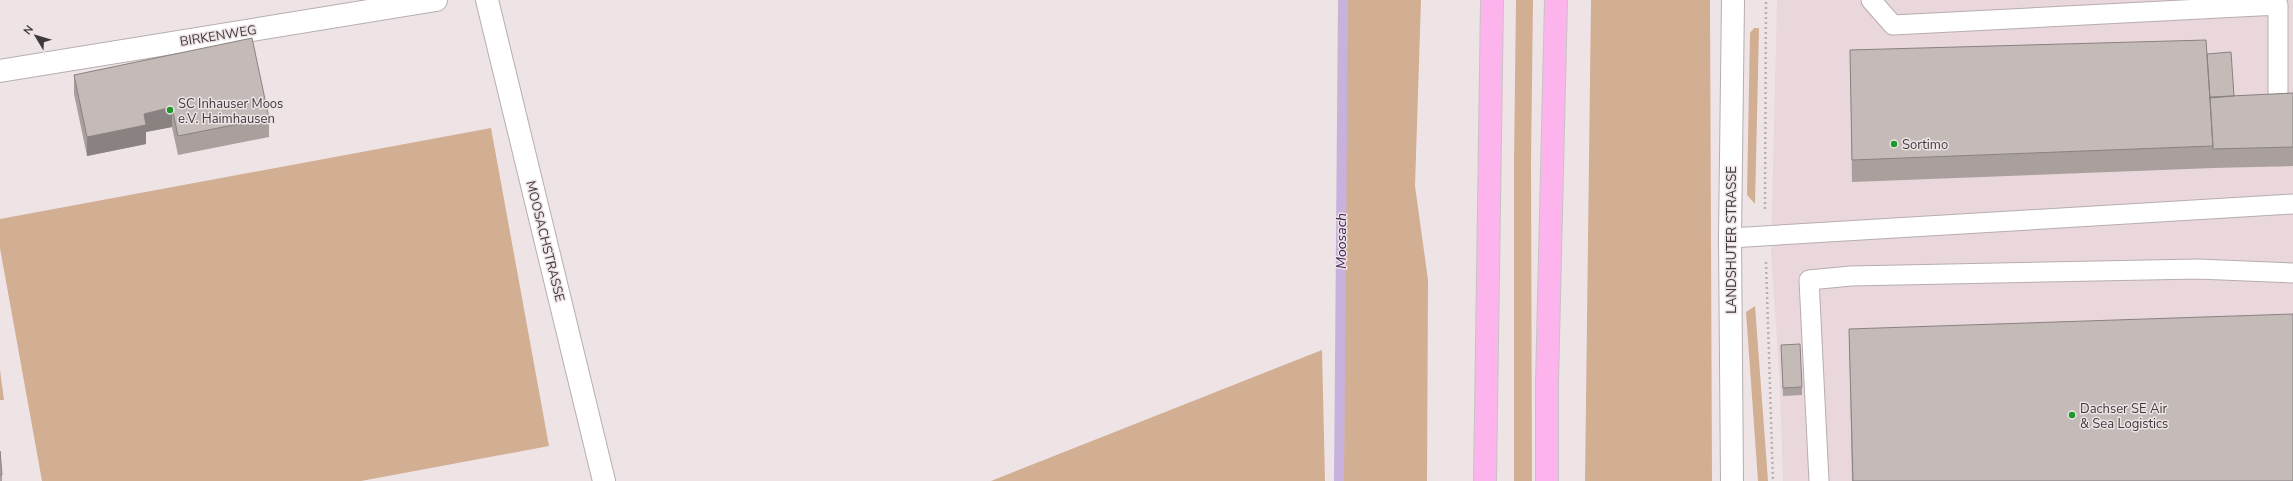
<svg xmlns="http://www.w3.org/2000/svg" width="2293" height="481" font-family="'Nunito Sans',sans-serif">
  <rect width="100%" height="100%" fill="#eee4e6"/>
  <path fill="#ead7db" d="M1777,0H2293V481H1783L1780,388L1771,251Z"/>
  <path fill="#d2ae93" d="M1345,0H1421L1415,186L1428,280L1427,481H1344Z
    M1516,0H1533L1531,163L1532,481H1514V163Z
    M1591,0H1710L1712,481H1585Z
    M1754,28H1759L1755,204L1747,195L1750,33Z
    M491,128L549,446L361,481H42L0,248V219Z
    M1755,306L1768,481H1758L1746,312Z
    M1322,350L1325,481H991Z
    M0,370L4,400H0Z"/>
  <g fill="none" stroke-linecap="round" stroke-linejoin="round">
    <path stroke="#c7b2de" stroke-width="10" d="M1339,481L1343,0"/>
    <g stroke="#b7adaf" stroke-width="21">
      <path id="service" d="M1871,0L1893,25L2278,5V92
        M1730,238L2293,204
        M1819,481L1809,280L1851,276L2198,269L2293,273"/>
    </g>
    <g stroke="#b7adaf" stroke-width="24">
      <path id="minor" d="M487,0L604,481
        M0,71L436,0"/>
    </g>
    <g stroke="#b7adaf" stroke-width="24">
      <path id="secondary" d="M1732,481L1730,238L1733,0"/>
    </g>
    <g stroke="#c5c4c4" stroke-width="24">
      <path id="motorway" d="M1485,481L1492,0
        M1547,481V383L1556,0"/>
    </g>
    <path stroke="#b7afb1" stroke-width="2.5" stroke-dasharray="2 3" stroke-linecap="butt" d="M1765,209L1766,0
      M1766,262L1773,481"/>
    <use href="#service" stroke="#fff" stroke-width="19"/>
    <use href="#minor" stroke="#fff" stroke-width="22"/>
    <use href="#secondary" stroke="#fff" stroke-width="22"/>
    <use href="#motorway" stroke="#fdb4ed" stroke-width="22"/>
  </g>
  <path fill="#a9a09e" d="M1850,50L2207,54L2234,96L2293,93V166L2213,168L1852,182Z
    M74,75L269,118V137L178,155L172,127L146,132V144L87,156L74,94Z
    M1849,329L2293,481H1852Z
    M1781,345L1802,387V395L1783,396Z
    M0,451L2,475V481H0Z"/>
  <path fill="#898281" d="M172,107V127L146,132V144L87,156V137L144,114Z"/>
  <path fill="#c4bab8" stroke="#898281" d="M252,38L269,118L178,136L172,107L144,114L146,125L87,137L74,75Z
    M2206,40L2213,146L1852,160L1850,50Z
    M2231,52L2234,96L2210,98L2207,54Z
    M2293,93V147L2213,149L2210,97Z
    M2293,314V481H1853L1849,329Z
    M1800,344L1802,387L1783,388L1781,345Z
    M0,451L2,475H0Z"/>
  <g fill="#1e982a" stroke="#eee4e6" stroke-width="1.5">
    <circle cx="170" cy="110" r="4"/>
    <circle cx="1894" cy="144" r="4"/>
    <circle cx="2072" cy="415" r="4"/>
  </g>
  <g text-anchor="middle" stroke-width="3" stroke-linejoin="round" paint-order="stroke">
    <g font-size="13" fill="#3e3a3b" stroke="#eee4e6">
      <text transform="translate(218 35) rotate(-9)" y="5">BIRKENWEG</text>
      <text transform="translate(1731 240) rotate(-90)" y="5">LANDSHUTER STRASSE</text>
      <text transform="translate(546 241) rotate(76)" y="5">MOOSACHSTRASSE</text>
    </g>
    <g font-size="13" fill="#3e3a3b" stroke="#eee4e6" text-anchor="start">
      <text x="178" y="108">SC Inhauser Moos<tspan x="178" dy="15">e.V. Haimhausen</tspan></text>
      <text x="1902" y="149">Sortimo</text>
      <text x="2080" y="413">Dachser SE Air<tspan x="2080" dy="15">&amp; Sea Logistics</tspan></text>
    </g>
    <g font-size="14" font-style="italic" fill="#391c52" stroke="#eee4e6">
      <text transform="translate(1341 241) rotate(-90)" y="5">Moosach</text>
    </g>
  </g>
  <g transform="translate(36 36) rotate(308)" stroke="#eee4e6" stroke-width="3" paint-order="stroke">
  <path d="M0-3L7 15L0 10L-7 15Z" fill="#3e3a3b"/>
  <text y="-6" font-size="11" font-weight="bold" text-anchor="middle" fill="#3e3a3b">N</text>
  </g>
</svg>
